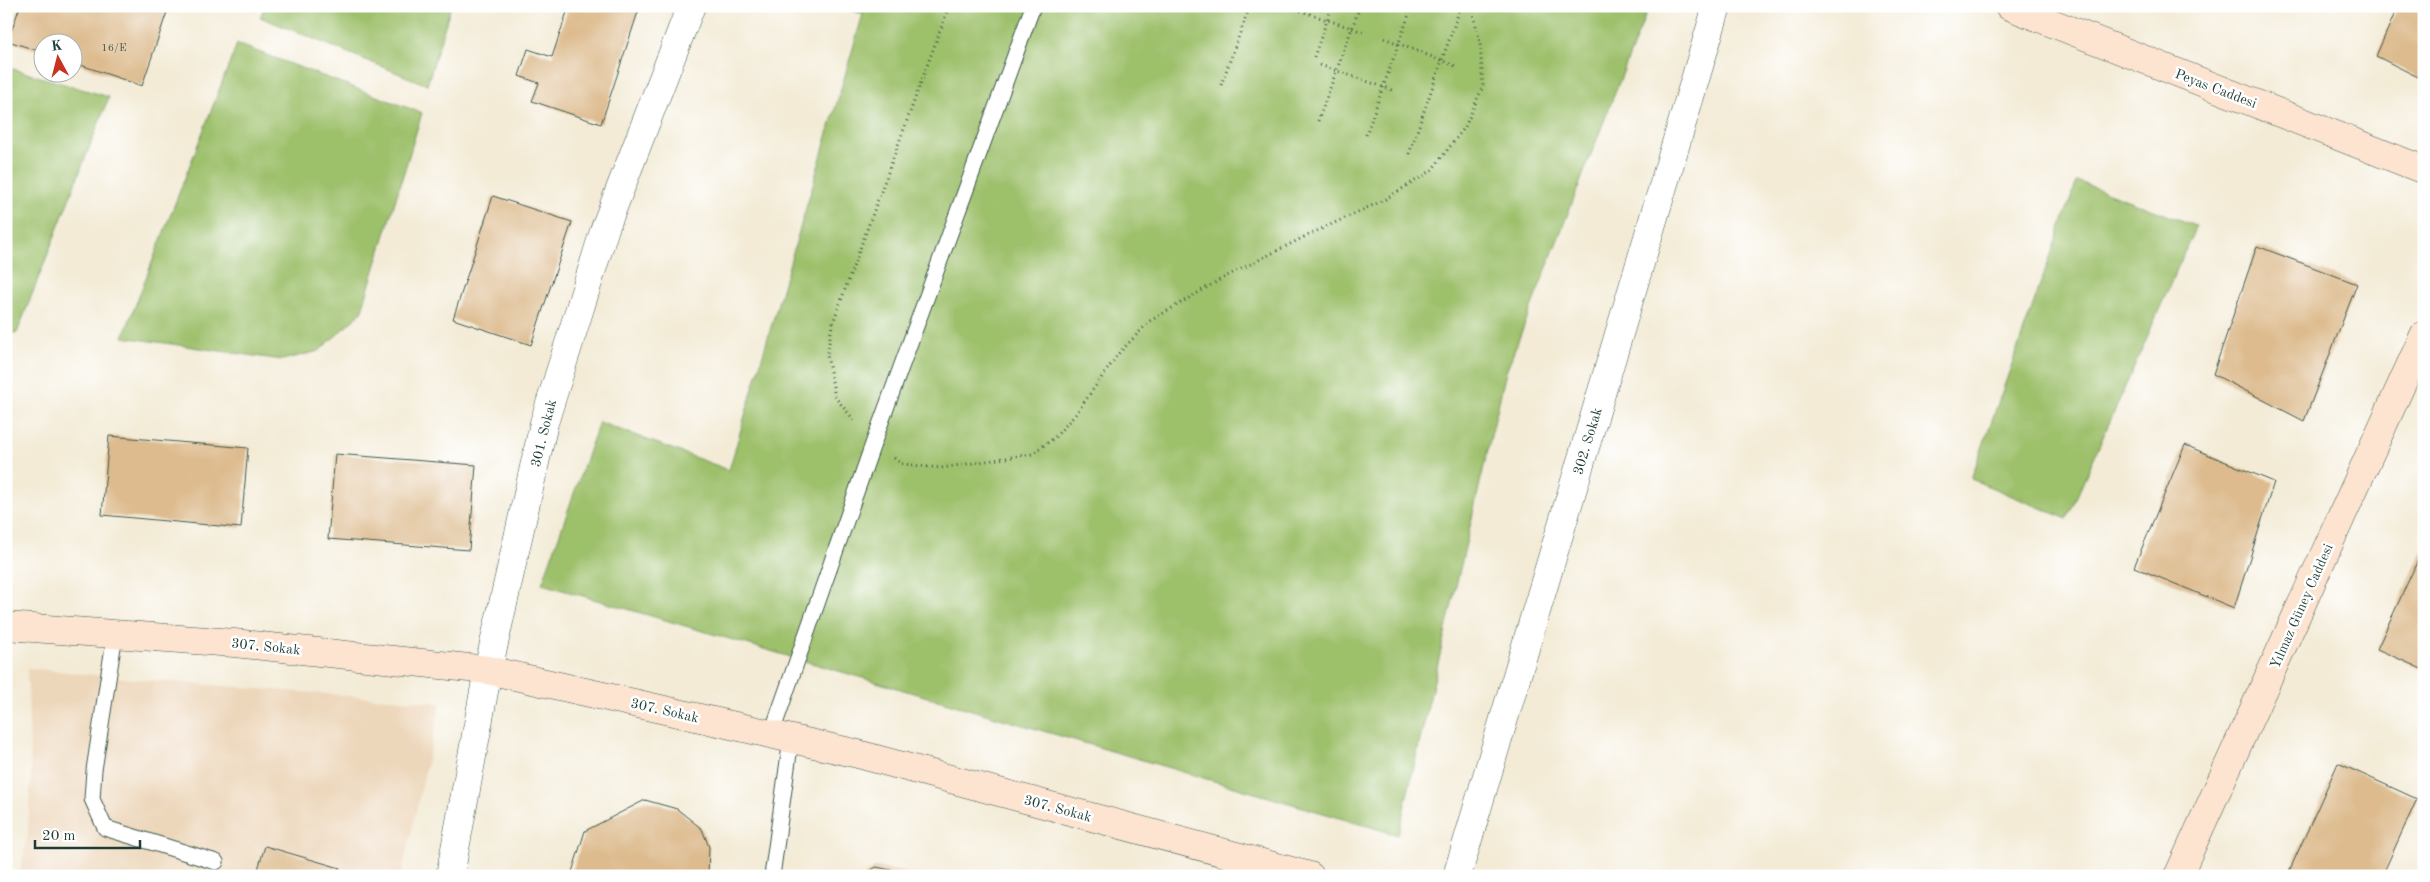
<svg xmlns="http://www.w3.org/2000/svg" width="2430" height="882" font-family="'Old Standard TT',serif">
  <rect width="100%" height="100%" fill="#fff"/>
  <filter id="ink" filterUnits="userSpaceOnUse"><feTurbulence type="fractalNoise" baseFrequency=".02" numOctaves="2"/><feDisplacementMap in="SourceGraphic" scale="10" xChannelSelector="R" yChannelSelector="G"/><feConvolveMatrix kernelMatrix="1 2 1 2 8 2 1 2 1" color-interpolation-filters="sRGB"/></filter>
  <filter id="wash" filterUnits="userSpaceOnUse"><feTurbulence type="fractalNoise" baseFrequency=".0096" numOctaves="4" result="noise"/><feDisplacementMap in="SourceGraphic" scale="20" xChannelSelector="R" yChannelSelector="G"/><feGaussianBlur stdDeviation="1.12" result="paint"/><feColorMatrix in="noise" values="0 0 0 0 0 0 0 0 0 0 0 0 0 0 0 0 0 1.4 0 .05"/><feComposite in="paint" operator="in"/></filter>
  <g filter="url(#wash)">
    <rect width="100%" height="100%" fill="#f3ebd6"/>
    <path fill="#edd7bb" d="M27,668L133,679L441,703L401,876H19L28,835L31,774Z"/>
    <path fill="#9dc06b" stroke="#5e7e50" d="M265,6H451L427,85L260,17Z
      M839,6H1649L1506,372L1398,835L542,584L599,422L729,470L863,14Z
      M237,44L422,113L361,313L319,351L282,360L123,337Z
      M6,67L109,97L17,333L6,332Z
      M2077,181L2196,226L2067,519L1971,479Z"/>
    <g id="blocks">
      <path fill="#ddbb8e" d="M20,6H169L142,86L72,62V42H42V52L8,41Z
        M640,6L601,124L532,101L539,83L519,76L528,49L552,57L567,12L552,6Z
        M2398,6H2424V80L2376,56Z
        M493,196L572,222L531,345L453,319Z
        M2257,246L2357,284L2304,421L2213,374Z
        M109,436L248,448L241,528L102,515Z
        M2185,445L2274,482L2234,608L2134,567Z
        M335,454L476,465L469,550L328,539Z
        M2424,547V670L2377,649Z
        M2338,763L2417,799L2382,876H2287Z
        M645,800L677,809L702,829L709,847L708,876H573L572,872L585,831Z
        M265,846L340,868L337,876H256Z
        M876,867L916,875V876H863Z"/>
    </g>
  </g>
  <g filter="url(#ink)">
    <use href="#blocks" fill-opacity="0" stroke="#3f574c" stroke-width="1"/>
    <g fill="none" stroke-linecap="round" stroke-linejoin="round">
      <g stroke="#3f574c" stroke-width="17">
        <path id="lane" d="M115,634L94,770L92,799L105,828L216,862
          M771,735L873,444L1033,6
          M772,876L791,739"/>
      </g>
      <g stroke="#3f574c" stroke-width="29">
        <path id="street" d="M450,876L488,670L544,423L605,228L691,6
          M1457,876L1717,6"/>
      </g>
      <g stroke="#3f574c" stroke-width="29">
        <path id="secondary" d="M2009,6L2424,170
          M6,626L234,643L488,670L854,753L1310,876
          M2178,876L2424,335"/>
      </g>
      <path stroke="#3f574c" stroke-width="3" stroke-dasharray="1 4" stroke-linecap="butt" d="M1286,6L1363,32
        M1384,38L1458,67
        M1314,57L1332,6
        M1320,65L1392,90
        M1221,85L1250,6
        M1318,121L1360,6
        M1366,135L1412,6
        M1409,154L1461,6
        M854,420L835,397L827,355L832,325L949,6
        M894,458L902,464L941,468L1032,454L1054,438L1075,415L1119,353L1150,321L1223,278L1306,236L1384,200L1431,171L1465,127L1483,86L1480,42L1472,10L1468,6"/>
      <use href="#lane" stroke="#fff" stroke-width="15"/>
      <use href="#street" stroke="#fff" stroke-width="28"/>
      <use href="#secondary" stroke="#fde4d1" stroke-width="28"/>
    </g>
  </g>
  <g text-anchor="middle" stroke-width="5" stroke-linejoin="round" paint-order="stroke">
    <g font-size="11" fill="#4e5c4a">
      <text x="114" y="51">16/E</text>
    </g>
    <g font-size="14" fill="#1f3d34" stroke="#fff">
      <text transform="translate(2216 88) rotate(21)" y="5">Peyas Caddesi</text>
      <text transform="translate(543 433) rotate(-76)" y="5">301. Sokak</text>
      <text transform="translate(1587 441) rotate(-73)" y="5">302. Sokak</text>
      <text transform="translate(2301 606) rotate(-66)" y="5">Yılmaz Güney Caddesi</text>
      <text transform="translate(266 646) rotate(6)" y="5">307. Sokak</text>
      <text transform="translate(665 710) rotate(13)" y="5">307. Sokak</text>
      <text transform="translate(1058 808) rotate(15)" y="5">307. Sokak</text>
    </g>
  </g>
  <rect width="2430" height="882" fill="none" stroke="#fff" stroke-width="25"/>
  <g transform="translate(58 58) rotate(353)"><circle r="24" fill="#ffffff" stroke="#a5b1ae"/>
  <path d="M0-4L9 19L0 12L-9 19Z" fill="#c8321e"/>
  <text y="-8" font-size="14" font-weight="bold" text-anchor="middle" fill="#1f3d34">K</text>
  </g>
  <path d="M35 840v8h105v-8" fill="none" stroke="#1f3d34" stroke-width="2.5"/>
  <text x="42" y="840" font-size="15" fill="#1f3d34" stroke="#ffffff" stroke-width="4" paint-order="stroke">20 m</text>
</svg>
